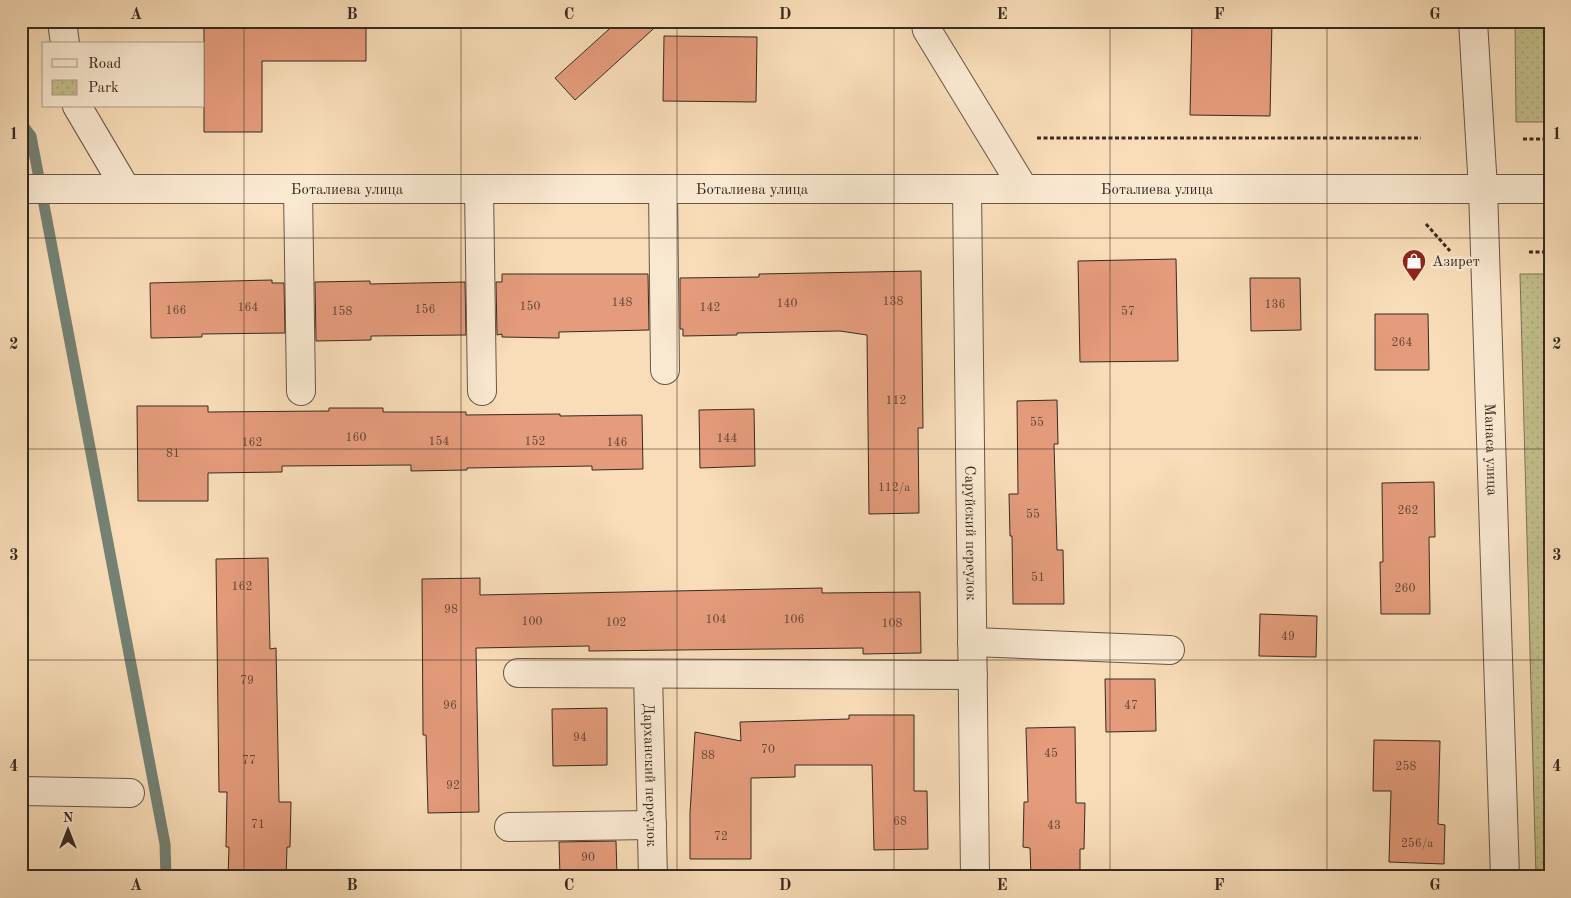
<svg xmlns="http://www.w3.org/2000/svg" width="1571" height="898" font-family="'Old Standard TT',serif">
  <defs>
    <pattern id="park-dots" width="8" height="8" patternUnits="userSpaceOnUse" patternTransform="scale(1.25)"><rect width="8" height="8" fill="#c2bf8b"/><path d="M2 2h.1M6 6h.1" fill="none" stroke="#a7a478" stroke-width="1.8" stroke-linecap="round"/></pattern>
  </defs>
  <rect width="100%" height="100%" fill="#f8ddb8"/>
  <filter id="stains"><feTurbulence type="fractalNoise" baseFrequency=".004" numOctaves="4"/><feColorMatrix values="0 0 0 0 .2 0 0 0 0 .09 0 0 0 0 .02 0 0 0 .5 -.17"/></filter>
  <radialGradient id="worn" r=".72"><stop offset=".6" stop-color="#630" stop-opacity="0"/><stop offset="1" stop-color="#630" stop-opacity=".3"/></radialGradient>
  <path fill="url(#park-dots)" stroke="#7c7456" d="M1515,21H1550V122H1516Z
    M1520,274H1550V877H1536Z"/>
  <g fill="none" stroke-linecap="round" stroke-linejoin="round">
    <path stroke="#748275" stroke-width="11" d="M21,123L31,136L165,844L166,877"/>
  </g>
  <path fill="#e59c7c" stroke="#372a20" d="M204,21H366V61H262V132H204Z
    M618,21H662L575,100L555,78Z
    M1192,21H1272L1270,116L1190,115Z
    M664,36L757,37L756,102L663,101Z
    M1176,259L1178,361L1080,362L1078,261Z
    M921,271L923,428H918L919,513L869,514L867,335L840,331L737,333V335L683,336V329H680V278L759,277V274Z
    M502,274H648L649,330L559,332V338L502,337V334L497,335L496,282H502Z
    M1250,278H1300L1301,330L1251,331Z
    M272,280V283H284L285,333L202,334V337L151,338L150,283Z
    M370,281V284L465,282L466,335L371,336V340L316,341L315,282Z
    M1375,314H1428L1429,370H1375Z
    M1057,400L1058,444H1054L1057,550H1063L1064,604H1013L1012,536H1010L1009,494H1018L1017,401Z
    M137,406H208V412L329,411V408H383V412H466V415L560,414V416L642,415L643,469L592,470V466L467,468V470L411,471V465L282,466V472L208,473V501H138Z
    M754,409L755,466L700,468L699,410Z
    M1434,482L1435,537H1429L1430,614H1381L1380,562H1383L1382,483Z
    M268,558L270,649L276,648L279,802H291L290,847H287L286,877H228L229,847H226L227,792H219L216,559Z
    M480,578V595L822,588V593L920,592L921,653L863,654V648L589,651V646L476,648L479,812L428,813L426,735H423L422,579Z
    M1260,614L1317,616L1316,657L1259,656Z
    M1105,679H1155L1156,731L1106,732Z
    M607,708V765L553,766L552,709Z
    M849,715H914V791H927L928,849L874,850L872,765H795V777L751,778V859H690V813L695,732L741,741L740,722L849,719Z
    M1075,727L1076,803H1085L1084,849H1080V877H1031L1030,848L1023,847L1024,802H1028L1026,728Z
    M1374,740L1440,741L1438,824L1445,825L1444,864L1389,862L1391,791H1373Z
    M616,841L617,877H560L559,842Z"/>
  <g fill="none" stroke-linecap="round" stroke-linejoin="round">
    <g stroke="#675746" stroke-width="30">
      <g id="minor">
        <path d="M62,21L65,44"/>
        <path d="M925,21L927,30L1024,189"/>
        <path id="s1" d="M1473,21L1483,189L1505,877"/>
        <path d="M77,106L126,189"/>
        <path id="s2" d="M21,189H1550"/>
        <path d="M298,189L301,391"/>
        <path d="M479,189L482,391"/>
        <path d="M663,189L665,370"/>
        <path id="s3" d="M967,189L975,877"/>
        <path d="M972,642L1170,650"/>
        <path d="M518,673L973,675"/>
        <path id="s4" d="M648,674L653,877"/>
        <path d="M21,791L130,793"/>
        <path d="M509,827L652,825"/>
      </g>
    </g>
    <path stroke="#372a20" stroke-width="3" stroke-dasharray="4 2.5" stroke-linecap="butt" d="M1037,138H1421
      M1523,139H1550
      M1426,224L1450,251
      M1529,252H1550"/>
    <use href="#minor" stroke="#fae9d1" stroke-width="28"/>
  </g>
  <path fill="none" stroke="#372a20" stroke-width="1" stroke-opacity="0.55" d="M244,21V877M461,21V877M677,21V877M894,21V877M1110,21V877M1327,21V877M21,238H1550M21,449H1550M21,660H1550"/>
  <defs>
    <g id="shop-pin" transform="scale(1.25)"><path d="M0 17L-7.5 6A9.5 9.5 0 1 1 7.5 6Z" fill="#8f2418" stroke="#fae9d1"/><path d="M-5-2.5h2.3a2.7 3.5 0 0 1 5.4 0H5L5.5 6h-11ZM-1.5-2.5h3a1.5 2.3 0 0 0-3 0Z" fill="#fff"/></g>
  </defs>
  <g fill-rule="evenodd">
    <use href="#shop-pin" x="1414" y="261"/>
  </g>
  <g text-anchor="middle" stroke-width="5" stroke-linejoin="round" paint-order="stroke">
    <g font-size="12" fill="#624637">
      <text x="893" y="305">138</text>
      <text x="622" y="306">148</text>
      <text x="787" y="307">140</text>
      <text x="1275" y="308">136</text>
      <text x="530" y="310">150</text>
      <text x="248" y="311">164</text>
      <text x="710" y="311">142</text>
      <text x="425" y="313">156</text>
      <text x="176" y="314">166</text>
      <text x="342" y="315">158</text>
      <text x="1128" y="315">57</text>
      <text x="1402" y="346">264</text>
      <text x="896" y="404">112</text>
      <text x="1037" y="426">55</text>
      <text x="356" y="441">160</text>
      <text x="727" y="442">144</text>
      <text x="439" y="445">154</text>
      <text x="535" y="445">152</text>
      <text x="252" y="446">162</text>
      <text x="617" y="446">146</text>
      <text x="173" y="457">81</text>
      <text x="894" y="491">112/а</text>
      <text x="1408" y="514">262</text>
      <text x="1033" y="518">55</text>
      <text x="1038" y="581">51</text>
      <text x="242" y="590">162</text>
      <text x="1405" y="592">260</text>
      <text x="451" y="613">98</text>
      <text x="716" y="623">104</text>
      <text x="794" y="623">106</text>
      <text x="532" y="625">100</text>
      <text x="616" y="626">102</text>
      <text x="892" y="627">108</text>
      <text x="1288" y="640">49</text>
      <text x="247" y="684">79</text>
      <text x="450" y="709">96</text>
      <text x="1131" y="709">47</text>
      <text x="580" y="741">94</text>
      <text x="768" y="753">70</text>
      <text x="1051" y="757">45</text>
      <text x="708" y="759">88</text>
      <text x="249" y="764">77</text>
      <text x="1406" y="770">258</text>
      <text x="453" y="789">92</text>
      <text x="900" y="825">68</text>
      <text x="258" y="828">71</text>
      <text x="1054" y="829">43</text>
      <text x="721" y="840">72</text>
      <text x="1417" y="847">256/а</text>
      <text x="588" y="861">90</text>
    </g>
    <g font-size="15" fill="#372a20" stroke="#fae9d1">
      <text dy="5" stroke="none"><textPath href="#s2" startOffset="326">Боталиева улица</textPath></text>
      <text dy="5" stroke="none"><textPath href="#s2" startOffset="731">Боталиева улица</textPath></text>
      <text dy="5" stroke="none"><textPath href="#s2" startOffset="1136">Боталиева улица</textPath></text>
      <text dy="5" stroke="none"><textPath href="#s1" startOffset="429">Манаса улица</textPath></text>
      <text dy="5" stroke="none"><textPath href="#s3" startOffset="344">Саруйский переулок</textPath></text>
      <text dy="5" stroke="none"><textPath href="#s4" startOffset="101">Дарханский переулок</textPath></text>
    </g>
    <g font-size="15" fill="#372a20" stroke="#fae9d1" text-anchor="start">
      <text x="1432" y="266">Азирет</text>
    </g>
  </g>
  <rect width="1571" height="898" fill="none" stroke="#f8ddb8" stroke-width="55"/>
  <rect x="42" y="42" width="162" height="65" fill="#fae9d1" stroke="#ac9d8a"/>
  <rect x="52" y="59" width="25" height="8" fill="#fae9d1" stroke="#ac9d8a"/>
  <text x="88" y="68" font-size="15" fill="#372a20">Road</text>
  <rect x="52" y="80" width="25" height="15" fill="url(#park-dots)" stroke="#ac9d8a"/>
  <text x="88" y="92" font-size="15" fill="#372a20">Park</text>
  <g transform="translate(68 830)" stroke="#fae9d1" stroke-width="4" paint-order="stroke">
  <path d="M0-4L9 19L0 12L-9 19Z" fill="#372a20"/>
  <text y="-8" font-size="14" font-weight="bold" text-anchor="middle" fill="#372a20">N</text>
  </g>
  <rect x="28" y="28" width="1516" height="842" fill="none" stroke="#372a20" stroke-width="2"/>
  <g font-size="16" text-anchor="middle" font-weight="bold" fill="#372a20">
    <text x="136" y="19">A</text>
    <text x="352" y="19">B</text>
    <text x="569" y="19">C</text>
    <text x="785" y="19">D</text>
    <text x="1002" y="19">E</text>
    <text x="1219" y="19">F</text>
    <text x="1435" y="19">G</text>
    <text x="14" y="139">1</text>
    <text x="1557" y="139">1</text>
    <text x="14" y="349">2</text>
    <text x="1557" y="349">2</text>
    <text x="14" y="560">3</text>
    <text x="1557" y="560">3</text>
    <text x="14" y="771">4</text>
    <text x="1557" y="771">4</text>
    <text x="136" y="890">A</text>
    <text x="352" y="890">B</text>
    <text x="569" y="890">C</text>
    <text x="785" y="890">D</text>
    <text x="1002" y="890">E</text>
    <text x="1219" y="890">F</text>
    <text x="1435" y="890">G</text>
  </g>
  <rect width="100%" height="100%" filter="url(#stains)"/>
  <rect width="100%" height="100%" fill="url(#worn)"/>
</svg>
